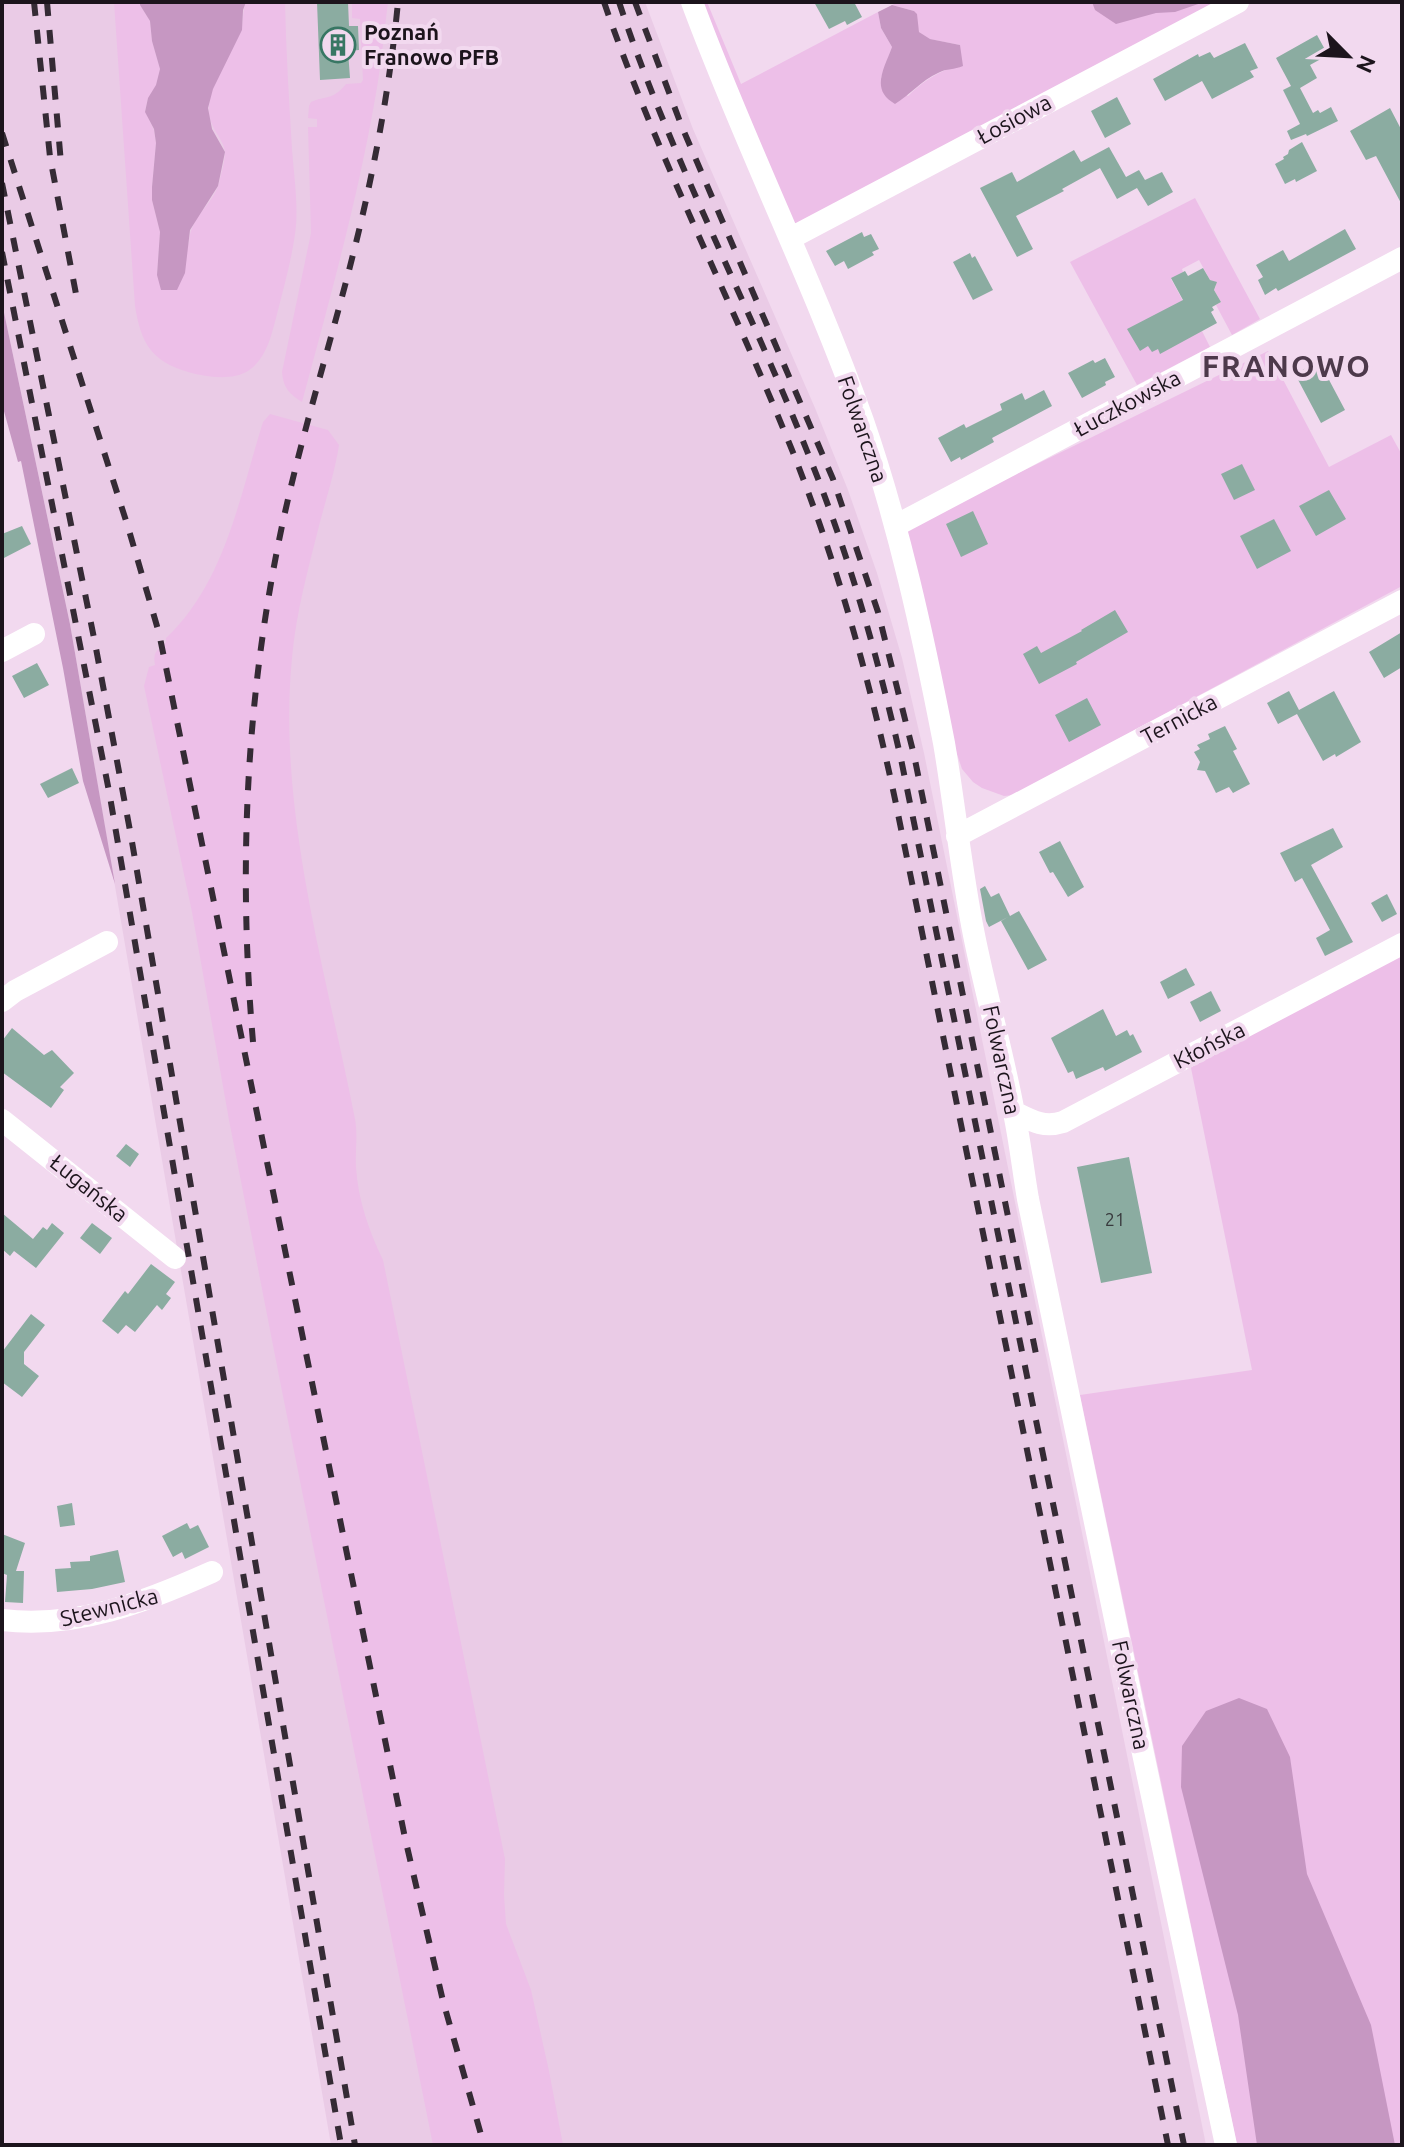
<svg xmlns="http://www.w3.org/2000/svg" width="1404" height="2147" font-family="Ubuntu,sans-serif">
  <rect width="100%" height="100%" fill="#f2d9ef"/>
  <path fill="#eacbe6" d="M2,2H645L693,129L815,408L848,490L877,573L902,658L924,753L1206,2145H331L70,624L2,303Z"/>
  <path fill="#edbfe8" d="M114,2H140V5L150,21L152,41L160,69L156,86L148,98L145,111L154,130L156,143L152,187V200L160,232L157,275L189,243C191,214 212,207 219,183C221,175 225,161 225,152C224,138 207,127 209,106C211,80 231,56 240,32C244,23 242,12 246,2H285C286,51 289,100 292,149C294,177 299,207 295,234C291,263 283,290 276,318C271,337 266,359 248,371C232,381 205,377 188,372C151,361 141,343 135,306Z
    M352,2H388C384,34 381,67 375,99C357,202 329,302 302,402C289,394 283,387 282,372L311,233L308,127H317V119L308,118L309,106L311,102C328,95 333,100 346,84L361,83L363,80L360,19L352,18Z
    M699,2H707L741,84L878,12L881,28L892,47L881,78L908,96C921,83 933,75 950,68L960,45L929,39L919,32L914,11L892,5L898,2H1217L799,224L791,222Z
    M1195,198L1260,319L1232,335L1216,305L1221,302L1214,290L1216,286L1213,281L1210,280L1199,260L1182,269L1183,272L1171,279L1200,332L1202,331L1210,347L1137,385L1070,262Z
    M1268,351L1329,467L1391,435L1402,455V586L1014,795L1004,796L982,788L973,782L962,769L944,715L906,537L908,529L916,523Z
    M270,414L328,430L339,445C335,471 327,496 320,522C309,566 296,612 292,658C277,810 326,971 355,1119C358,1135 355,1152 356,1167C358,1200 369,1231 383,1260L505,1859L504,1895L506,1924L531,1990L549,2071L563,2145H433L279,1376L229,1120L192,912L144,686L149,667L155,665C152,648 160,651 166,642V638C225,583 240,495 263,422Z
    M1402,951V2145H1237L1080,1395L1252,1370L1190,1063Z"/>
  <path fill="#c697c2" d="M140,2H246L243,10L242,30L213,89L208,108L212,129L225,152L218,186L190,230L185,273L177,290H161L157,275L160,232L152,200V187L156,143L154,129L145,112L148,98L156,85L160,69L152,41L150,21L140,5Z
    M1092,2H1204L1175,12L1156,13L1116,24L1095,10Z
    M892,5L914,11L917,14L919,32L930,39L960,45L963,66C954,70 947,68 938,73C922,80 910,95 895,104C870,90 884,69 892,47L881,28L878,12Z
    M2,303L70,624L115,884L83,781L63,668L21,461L18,462L2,404Z
    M1239,1698L1267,1709L1290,1757L1307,1874L1371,2025L1395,2145H1257L1238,2015L1181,1787L1182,1746L1206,1711Z"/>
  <path fill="#8baca1" d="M317,2H348L349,26H358L359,50L348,51L350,78L320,80Z
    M814,2H854L862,17L847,25L845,21L829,29Z
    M1317,35L1328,55L1310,65L1317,78L1300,88L1313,113L1318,110L1320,113L1331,107L1338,121L1307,136L1306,134L1291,140L1287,131L1300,124L1283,90L1291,86L1276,58Z
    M1245,43L1258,68L1250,71L1254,77L1212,99L1202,81L1165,101L1153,79L1198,54L1199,57L1210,52L1214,58Z
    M1117,97L1131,124L1105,138L1091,111Z
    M1390,108L1402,131V205L1376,156L1366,160L1350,131Z
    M1302,142L1317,171L1296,182L1295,179L1285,184L1275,164L1284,159L1283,157L1288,154L1289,150Z
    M1109,147L1126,177L1139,170L1145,180L1162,172L1173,192L1148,206L1137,188L1117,199L1100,168L1062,189L1064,191L1016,216L1033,249L1017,257L980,188L1012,172L1017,182L1074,150L1081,162Z
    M1345,229L1356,249L1278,291L1276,288L1265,295L1258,280L1263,277L1256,265L1283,250L1289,261Z
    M862,232L864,237L871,234L879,249L872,252L874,255L848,269L844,261L835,266L826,251Z
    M970,253L972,258L975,256L993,290L973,300L953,262Z
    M1203,268L1210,280L1217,282L1214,290L1221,302L1212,307L1214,310L1211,312L1217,323L1160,354L1158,349L1152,352L1148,346L1140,351L1127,329L1183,300L1171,278L1185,271L1188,276Z
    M1105,358L1115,377L1105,382L1106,385L1082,398L1068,373L1093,360L1095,363Z
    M1319,361L1345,410L1321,423L1295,374Z
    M1044,390L1052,406L992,438L994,442L961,460L960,457L951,462L938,438L964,424L966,428L1002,410L1000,404L1022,393L1025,400Z
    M1242,464L1255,490L1234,500L1221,474Z
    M1329,490L1346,519L1316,536L1299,506Z
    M973,511L988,544L961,557L946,524Z
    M1274,519L1291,551L1257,569L1240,536Z
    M22,526L31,544L2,559V534Z
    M1115,610L1128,632L1076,662L1077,664L1039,684L1023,654L1037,646L1041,653L1082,631L1081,630Z
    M1402,632V667L1384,678L1369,652Z
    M37,663L49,685L24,698L12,676Z
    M1289,691L1299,710L1334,691L1361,742L1336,757L1335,754L1323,761L1297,714L1278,724L1267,703Z
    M1087,698L1101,725L1069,742L1055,715Z
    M1225,726L1237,749L1233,751L1250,784L1233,793L1229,787L1216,793L1205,771L1197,770L1200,762L1194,752L1200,749L1197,745L1210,739L1208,734Z
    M72,768L79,783L48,798L40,784Z
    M1333,828L1343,847L1311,865L1353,942L1325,956L1316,938L1330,930L1302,878L1295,882L1280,853Z
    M1060,841L1084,887L1068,897L1053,872L1050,873L1039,852Z
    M985,886L991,897L999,893L1010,916L1019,911L1047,960L1028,970L1001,921L1008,917L989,927L986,921L980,889Z
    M1387,894L1397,914L1382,922L1371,903Z
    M1186,968L1195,985L1168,999L1160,982Z
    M1211,991L1221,1011L1200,1022L1190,1002Z
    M1103,1009L1116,1036L1127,1030L1130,1036L1133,1034L1142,1052L1105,1071L1103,1067L1076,1079L1073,1071L1068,1073L1051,1038Z
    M12,1028L44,1055L52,1050L74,1073L60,1087L64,1090L51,1108L2,1072V1041Z
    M126,1144L139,1154L130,1167L116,1156Z
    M1129,1157L1152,1273L1101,1283L1077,1167Z
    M2,1213L33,1239L43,1227L47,1230L52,1223L64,1233L36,1268L14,1251L10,1256L2,1249Z
    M92,1223L112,1238L100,1254L80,1238Z
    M151,1264L175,1282L166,1294L171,1298L162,1310L157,1305L135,1332L126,1325L118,1334L102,1321L125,1291L128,1294Z
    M31,1314L45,1325L24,1352V1364L39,1376L22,1397L2,1382V1352Z
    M72,1503L75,1525L60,1527L57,1506Z
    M187,1523L190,1529L198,1525L209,1547L185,1559L182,1552L173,1557L162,1536Z
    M2,1534L25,1543L16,1571H24L23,1603L5,1602L7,1575L2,1573Z
    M118,1550L125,1582L92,1589L57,1592L55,1569L71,1568L70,1562L90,1561V1556Z"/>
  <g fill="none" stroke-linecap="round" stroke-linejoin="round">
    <path stroke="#fff" stroke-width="22" d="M692,2C744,143 812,278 863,421C899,525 923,635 944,743C955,807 961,871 974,935C986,995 1003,1053 1014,1113C1020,1141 1023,1170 1028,1199L1137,1725L1226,2145
      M791,238L1238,2
      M895,526L1402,258
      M2,651L34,634
      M957,836L1402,601
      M2,1001L15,991L107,942
      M1014,1112C1032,1121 1044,1128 1063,1122L1402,944
      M2,1120L175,1258
      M2,1620C77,1629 145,1602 212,1572"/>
    <path stroke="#352b35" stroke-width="6" stroke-dasharray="14 14" stroke-linecap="butt" d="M34,2L50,157L76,294
      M47,2L61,163
      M604,2C657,157 733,303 794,455C839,569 871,685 896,804L1168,2145
      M619,2C670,156 747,300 807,451C848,551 877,654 901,759L1184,2145
      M635,2L682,127L833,479L878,612L914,755L1036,1354
      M2,133L128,527L159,633L405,1838L443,2001L484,2145
      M2,183L95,643L131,836L355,2145
      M2,252L109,791L341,2145
      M253,1042C238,868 246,696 282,526C304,423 337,324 361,222C378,149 391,76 398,2"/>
  </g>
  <defs>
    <g id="building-ring" transform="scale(1.8)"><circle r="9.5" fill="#f2d9ef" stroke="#387764" stroke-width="1.5"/><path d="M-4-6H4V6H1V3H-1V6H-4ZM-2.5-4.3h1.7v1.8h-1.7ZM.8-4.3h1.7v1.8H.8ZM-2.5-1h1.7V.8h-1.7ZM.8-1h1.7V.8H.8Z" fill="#387764"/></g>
  </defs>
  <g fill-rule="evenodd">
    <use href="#building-ring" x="338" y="45"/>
  </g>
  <g text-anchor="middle" stroke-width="8" stroke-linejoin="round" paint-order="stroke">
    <g font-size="18" fill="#383a3d">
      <text x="1115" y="1226">21</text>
    </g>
    <g font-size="22" font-weight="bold" fill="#1c141c" stroke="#f2d9ef" text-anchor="start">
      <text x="364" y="40">Poznań<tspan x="364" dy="25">Franowo PFB</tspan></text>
    </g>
    <g font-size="22" fill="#1c141c" stroke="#f2d9ef">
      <text transform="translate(1014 119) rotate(-28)" y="8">Łosiowa</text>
      <text transform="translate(1127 403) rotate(-28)" y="8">Łuczkowska</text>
      <text transform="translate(863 429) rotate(71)" y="8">Folwarczna</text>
      <text transform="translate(1179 719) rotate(-28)" y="8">Ternicka</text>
      <text transform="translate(1209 1045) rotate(-27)" y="8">Kłońska</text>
      <text transform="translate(1002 1060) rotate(78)" y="8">Folwarczna</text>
      <text transform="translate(89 1188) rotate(39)" y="8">Ługańska</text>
      <text transform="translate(109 1607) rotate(-14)" y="8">Stewnicka</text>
      <text transform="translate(1131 1695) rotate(78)" y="8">Folwarczna</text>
    </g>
    <g font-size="30" font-weight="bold" letter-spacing="2" fill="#4d394b" stroke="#f2d9ef">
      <text x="1287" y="377">FRANOWO</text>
    </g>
  </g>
  <rect width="1404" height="2147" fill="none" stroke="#1c141c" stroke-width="8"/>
  <g transform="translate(1348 56) rotate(114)" stroke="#f2d9ef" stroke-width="6" paint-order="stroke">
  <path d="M0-6L14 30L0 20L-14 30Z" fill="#1c141c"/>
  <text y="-12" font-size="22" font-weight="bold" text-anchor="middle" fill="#1c141c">N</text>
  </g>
</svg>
